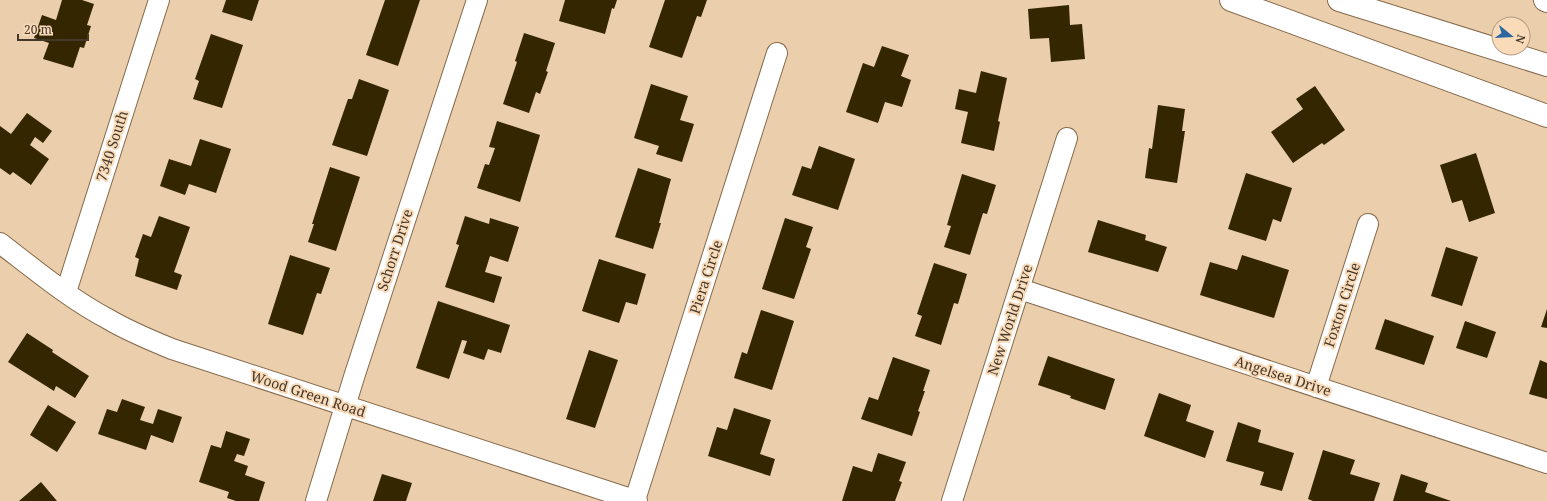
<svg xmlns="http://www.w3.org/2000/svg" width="1547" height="501" font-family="'Noto Serif',serif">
  <rect width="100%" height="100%" fill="#ebceac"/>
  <path fill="#342700" d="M62,0H82L94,4L87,25L91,26L84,48L80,47L73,68L43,59L49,43L34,38L42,15L56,20Z
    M226,0H259L252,21L222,12Z
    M385,0H420L398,66L366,55Z
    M565,0H617L614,9L612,8L605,34L559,21Z
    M665,0H707L701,17L697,16L682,58L649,47Z
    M1069,5L1070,25L1082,24L1085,59L1051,62L1049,38L1030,39L1028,9Z
    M524,33L555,43L546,71L548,72L540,94L536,92L529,113L503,104L517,62L515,61Z
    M211,34L243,45L222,108L193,99L199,81L195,79Z
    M882,46L909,55L901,76L911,80L902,107L885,102L878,123L846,112L863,63L874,67Z
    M981,71L1007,78L998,121L1000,122L994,151L961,143L968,112L955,109L959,89L976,93Z
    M359,79L389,90L367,156L332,145L348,99H352Z
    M651,84L688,96L680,120L694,124L682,162L656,154L659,146L634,138Z
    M1315,86L1345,130L1324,145L1322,143L1293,163L1271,132L1303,109L1296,99Z
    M1158,105L1185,109L1182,131H1185L1177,183L1145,178L1149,148L1152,149Z
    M27,113L52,131L43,143L35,137L30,145L49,159L31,185L13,172L10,175L0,168V126L11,134Z
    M497,121L540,135L520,202L477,188L485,164L489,165L495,148L489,147Z
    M200,139L231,149L216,193L189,184L185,195L160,186L169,159L191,166Z
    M819,146L855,159L838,210L792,195L802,166L811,169Z
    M1476,153L1495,213L1469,222L1462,200L1452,203L1440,165Z
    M330,167L360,177L336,251L308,242L314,224H312Z
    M638,168L671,179L659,223H661L653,249L615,237Z
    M1246,173L1292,188L1281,222L1273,219L1266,241L1228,229Z
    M962,174L996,185L987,214L983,213L970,255L944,247L951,226L947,225Z
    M159,216L190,227L174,272L182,275L177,290L135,276L139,259L135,257L143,234L151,237Z
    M465,216L489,224L490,218L519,227L508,262L490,256L485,272L502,277L494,303L445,287L459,245L456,244Z
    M785,218L813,227L806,247L811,249L794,299L762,289Z
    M1098,220L1146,235L1145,240L1167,247L1158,272L1088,252Z
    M1446,247L1478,257L1462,306L1431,296Z
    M290,255L330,268L321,294L317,293L303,335L268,324Z
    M1242,255L1289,270L1274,318L1200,295L1210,262L1237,270Z
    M599,259L646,274L637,305L626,302L619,323L582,311Z
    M934,263L967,274L958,304L954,303L941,345L915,336L922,316L917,314Z
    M438,301L510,325L501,353L488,349L484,360L463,353L467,341L462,340L449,379L416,368Z
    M1547,309V328L1541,327Z
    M761,310L794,321L772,390L734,378L742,352L747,354Z
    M1385,319L1434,336L1424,365L1375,349Z
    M1465,321L1496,332L1487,358L1456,348Z
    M27,333L53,350L52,352L89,376L75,398L56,386L54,391L8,362Z
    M589,350L618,360L595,428L566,419Z
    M1048,356L1115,379L1105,410L1070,398L1071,396L1038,385Z
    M893,357L930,370L923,391H925L918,411L920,412L912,436L861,419L869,397L878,400Z
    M1540,360L1547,363V399L1529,394Z
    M1159,393L1191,405L1186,421L1214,431L1205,458L1144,436Z
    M122,399L145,407L140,420L153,424L158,409L182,417L173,443L151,435L146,450L98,434L107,409L117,412Z
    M48,405L76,422L57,452L30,435Z
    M734,408L771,420L760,454L775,459L770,476L708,456L717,427L727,430Z
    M1238,422L1261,430L1258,442L1294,453L1282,491L1260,485L1264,472L1226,461Z
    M226,431L250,439L244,456L237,454L234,461L248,466L245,475L265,482L259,501H236L227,498L229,492L199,482L211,445L221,448Z
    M1323,450L1355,460L1350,474L1380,483L1374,501H1313L1308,499Z
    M878,453L906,462L899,481L902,482L895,501H842L853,466L872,472Z
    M382,474L412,483L406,501H373Z
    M1401,474L1428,483L1425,492L1451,501H1393Z
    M41,482L57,501H19Z"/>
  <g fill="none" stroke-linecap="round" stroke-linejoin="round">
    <g stroke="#856a4c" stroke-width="22">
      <path id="street" d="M0,243C34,269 70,299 108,319C128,331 150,340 172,349L637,501
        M1020,289L1547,463
        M66,292L159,0
        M1316,387L1368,224
        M635,500L777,53
        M316,501L354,377L477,0
        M952,501L1067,138"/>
    </g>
    <g stroke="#856a4c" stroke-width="24">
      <path id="highway" d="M1231,0L1547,116
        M1339,0L1547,65
        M1545,0L1547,1"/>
    </g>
    <use href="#street" stroke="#fff" stroke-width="20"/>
    <use href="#highway" stroke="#fff" stroke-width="22"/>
  </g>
  <g text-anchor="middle" stroke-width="4" stroke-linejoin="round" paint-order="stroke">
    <g font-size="14" fill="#44382b" stroke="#f9dbb9">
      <text transform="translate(112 146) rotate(-72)" y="5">7340 South</text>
      <text transform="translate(395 250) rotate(-72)" y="5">Schorr Drive</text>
      <text transform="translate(706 277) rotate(-72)" y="5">Piera Circle</text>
      <text transform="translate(1342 305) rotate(-72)" y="5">Foxton Circle</text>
      <text transform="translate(1010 320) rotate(-72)" y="5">New World Drive</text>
      <text transform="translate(1283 376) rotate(18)" y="5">Angelsea Drive</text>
      <text transform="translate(308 394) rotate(18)" y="5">Wood Green Road</text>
    </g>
  </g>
  <g transform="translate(1511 36) rotate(108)"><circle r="19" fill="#f9dbb9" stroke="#b19a80"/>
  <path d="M0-3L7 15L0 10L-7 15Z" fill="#2c679f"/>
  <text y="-6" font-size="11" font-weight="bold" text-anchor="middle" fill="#44382b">N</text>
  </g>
  <path d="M18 34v6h70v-6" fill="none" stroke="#44382b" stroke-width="2"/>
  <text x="24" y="34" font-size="12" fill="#44382b" stroke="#f9dbb9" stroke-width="3" paint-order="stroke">20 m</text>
</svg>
